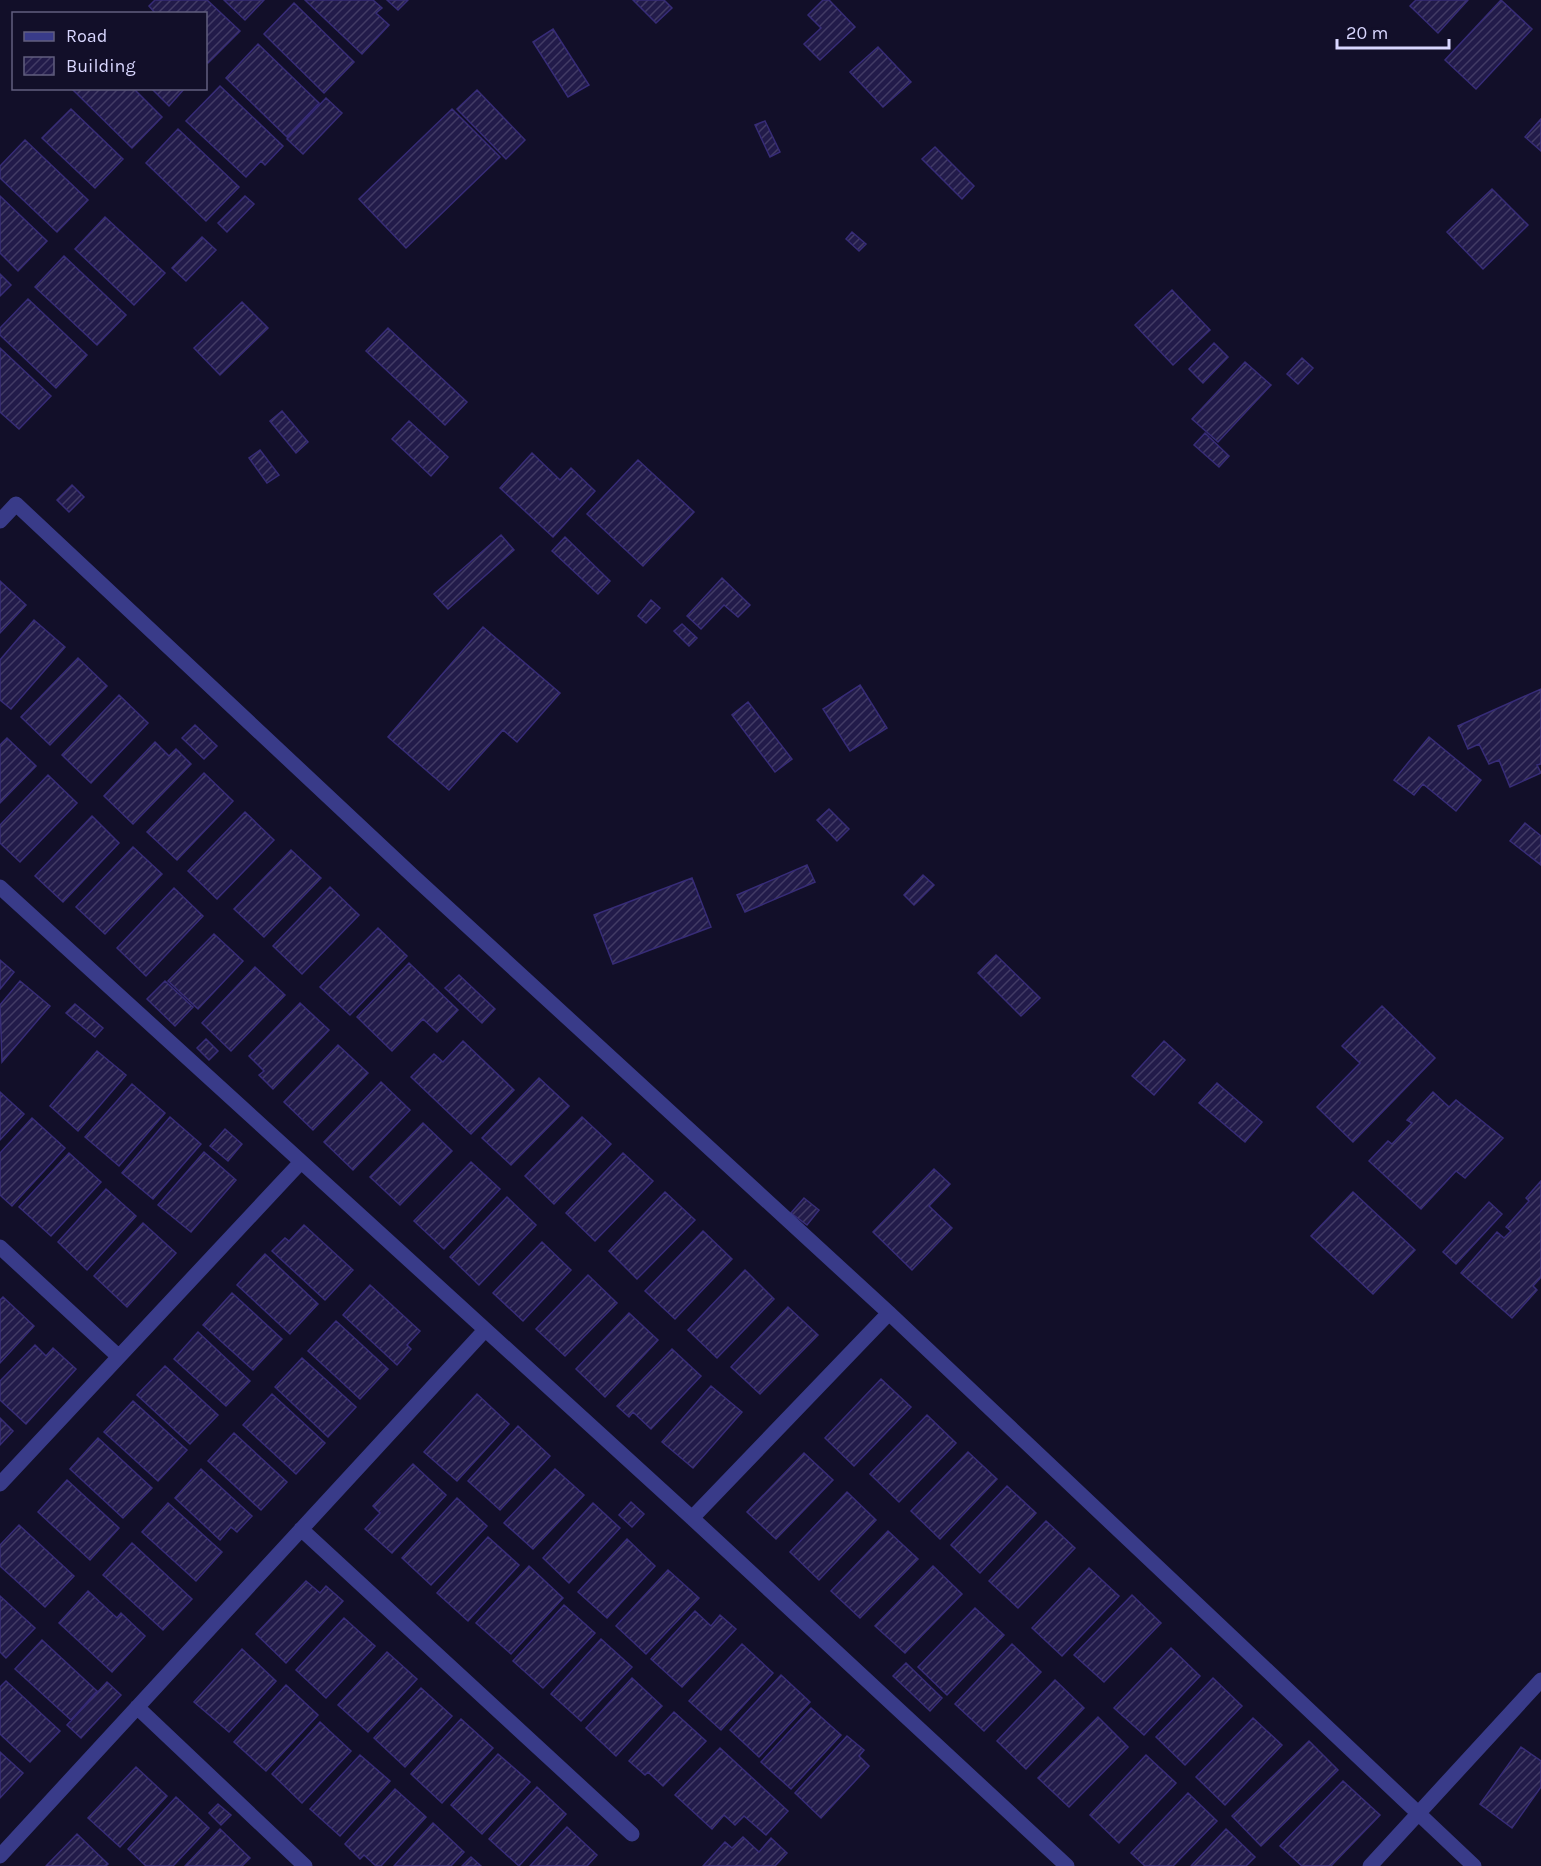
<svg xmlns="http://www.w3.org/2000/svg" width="1541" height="1866" font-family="Karla,sans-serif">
  <defs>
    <pattern id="building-hatch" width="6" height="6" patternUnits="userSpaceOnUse" patternTransform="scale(1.5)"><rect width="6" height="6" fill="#221b4a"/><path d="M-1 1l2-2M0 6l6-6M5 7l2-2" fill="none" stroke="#423b65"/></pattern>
  </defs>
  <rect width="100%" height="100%" fill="#120f29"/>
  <path fill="url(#building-hatch)" stroke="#372c77" stroke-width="1.5" d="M155,0H207L240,31L208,63L206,61V14H156L149,6Z
    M224,0H264L245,20Z
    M305,0H373L382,8L376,13L389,25L362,54Z
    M387,0H408L398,10Z
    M633,0H664L672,8L656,23Z
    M823,0H829L855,27L820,60L804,44L821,28L808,15Z
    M1416,0H1468L1438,33L1410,6Z
    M1501,0L1532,29L1476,89L1445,60Z
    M294,3L354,62L324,93L264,34Z
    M553,29L589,85L568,97L533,42Z
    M258,44L319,103L287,137L226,78Z
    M878,47L911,82L883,107L850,72Z
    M220,86L283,146L265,165L261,161L246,177L186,121Z
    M71,88H133L162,117L132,148Z
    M151,88H185L169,106Z
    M477,90L525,140L506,159L457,109Z
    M326,98L342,113L303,154L287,139Z
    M71,109L123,159L95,188L42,138Z
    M452,109L500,157L406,248L359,199Z
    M1541,119V151L1525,137Z
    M765,121L780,152L770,157L755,125Z
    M178,129L239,187L206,221L146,163Z
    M25,140L88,200L57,232L0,178V166Z
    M935,147L974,186L962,199L922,159Z
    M1492,189L1528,225L1483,269L1447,232Z
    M0,196L47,241L18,271L0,253Z
    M245,196L254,204L227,232L218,223Z
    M105,217L165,273L134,305L75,249Z
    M852,232L866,244L859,251L846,239Z
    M202,237L216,250L186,281L172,268Z
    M64,256L126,315L97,345L35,287Z
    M0,274L11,285L0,296Z
    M1172,290L1210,330L1173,365L1135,325Z
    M28,299L87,355L56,388L0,335V328Z
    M242,302L268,328L220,375L194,348Z
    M388,328L467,402L445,425L366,351Z
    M1214,343L1228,357L1203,383L1189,369Z
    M0,348L51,396L19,429L0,412Z
    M1302,358L1313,368L1298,384L1287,374Z
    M1245,362L1271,385L1218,442L1192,419Z
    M282,411L308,442L296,453L270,421Z
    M409,421L448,457L431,476L392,439Z
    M1205,433L1229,456L1219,467L1194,445Z
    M260,450L279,475L267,483L249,458Z
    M532,453L560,480L571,468L595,491L553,537L500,488Z
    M638,460L694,512L643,566L587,514Z
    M72,485L84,497L69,512L57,500Z
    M501,535L514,550L448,609L434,594Z
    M565,537L610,581L598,594L552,551Z
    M722,578L750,605L738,617L724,605L701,629L687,616Z
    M0,581L26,605L0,633Z
    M651,600L660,608L646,623L638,616Z
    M34,620L65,647L11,709L0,700V660Z
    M682,624L697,638L689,646L674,631Z
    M483,627L560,693L517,742L503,730L449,790L388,737Z
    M78,658L107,686L50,745L21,717Z
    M860,685L887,728L850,751L823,709Z
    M1541,689V764L1537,765L1541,773L1510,787L1499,760L1489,764L1479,744L1468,749L1458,726Z
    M119,695L148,723L91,783L62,755Z
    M748,702L792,759L775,772L732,715Z
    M195,725L217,746L204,759L182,738Z
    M1429,737L1481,780L1456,811L1423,784L1414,795L1394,780Z
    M7,738L36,766L0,803V745Z
    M155,742L169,756L176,749L191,764L133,824L104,796Z
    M204,773L233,801L177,860L147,832Z
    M48,775L77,803L20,862L0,843V825Z
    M829,809L849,829L837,841L817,820Z
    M245,812L274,840L217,899L188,871Z
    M92,816L119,843L63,902L35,876Z
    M1525,823L1541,836V865L1510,841Z
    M133,847L162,874L105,934L76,907Z
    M291,850L321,878L264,937L234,909Z
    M807,865L815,882L745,912L737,895Z
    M923,875L934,885L914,905L904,895Z
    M692,878L711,927L613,964L594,915Z
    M330,887L359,915L302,974L273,946Z
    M174,888L203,916L146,976L117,948Z
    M378,928L407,956L350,1015L320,987Z
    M214,934L243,961L198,1009L168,981Z
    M996,955L1040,998L1021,1016L978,973Z
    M0,960L14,972L0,989Z
    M409,963L458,1010L437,1032L423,1019L392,1051L357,1017Z
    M255,967L285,995L231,1051L202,1023Z
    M459,975L495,1009L482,1023L445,988Z
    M20,981L50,1006L2,1062L0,1005Z
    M165,981L193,1007L175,1026L147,999Z
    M300,1003L329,1030L273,1089L259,1075L264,1071L249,1056Z
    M75,1004L103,1028L95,1037L66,1013Z
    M1382,1006L1435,1058L1353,1142L1317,1107L1360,1063L1342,1046Z
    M206,1039L218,1051L209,1060L197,1048Z
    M463,1041L514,1090L471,1134L411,1077L434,1054L443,1062Z
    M1164,1041L1185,1060L1154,1095L1132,1076Z
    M338,1045L368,1073L313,1130L284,1102Z
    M97,1051L126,1075L78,1131L50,1106Z
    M539,1078L569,1106L511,1165L482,1138Z
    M381,1082L410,1110L353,1170L324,1142Z
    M1217,1083L1262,1122L1245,1142L1199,1103Z
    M132,1084L165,1113L119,1166L85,1137Z
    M0,1092L24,1114L0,1140Z
    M1433,1092L1449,1107L1456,1100L1503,1138L1465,1178L1456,1171L1421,1209L1369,1161L1388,1141L1392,1144L1412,1123L1407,1120Z
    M170,1117L201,1144L153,1199L122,1173Z
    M582,1117L611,1144L554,1204L525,1176Z
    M32,1118L65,1148L12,1206L0,1195V1153Z
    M423,1123L452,1151L400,1205L370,1177Z
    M225,1129L242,1144L228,1161L210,1146Z
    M204,1152L236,1180L191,1232L158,1205Z
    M69,1153L101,1182L51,1236L19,1207Z
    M623,1153L653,1181L595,1241L566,1213Z
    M471,1162L500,1189L444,1249L414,1221Z
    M934,1169L950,1184L929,1206L952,1228L912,1270L873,1232Z
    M1541,1181V1277L1533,1286L1537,1290L1512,1318L1461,1273L1497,1232L1504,1238L1511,1231L1506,1227L1529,1201L1526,1198Z
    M106,1189L136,1216L87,1270L58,1242Z
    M665,1192L695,1220L637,1279L609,1251Z
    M1353,1192L1415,1250L1373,1294L1311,1236Z
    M507,1197L536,1225L479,1285L450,1257Z
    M804,1198L819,1210L807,1225L791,1213Z
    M1489,1202L1502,1214L1456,1264L1443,1252Z
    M143,1223L176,1253L127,1307L94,1276Z
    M304,1225L353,1270L325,1300L272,1251L285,1238L289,1241Z
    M703,1231L732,1259L675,1319L645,1291Z
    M542,1242L571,1270L523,1321L493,1293Z
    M265,1254L318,1304L290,1334L237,1285Z
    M745,1270L774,1299L717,1358L688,1330Z
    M588,1275L617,1303L565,1356L536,1329Z
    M370,1285L420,1331L407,1345L411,1349L397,1365L343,1315Z
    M232,1293L282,1339L253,1370L203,1325Z
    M3,1297L34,1326L0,1363V1300Z
    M788,1307L818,1335L760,1394L731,1367Z
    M629,1313L658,1340L605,1397L576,1369Z
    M336,1321L388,1369L360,1399L308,1351Z
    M198,1332L250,1381L226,1406L174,1359Z
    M35,1345L46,1356L53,1348L76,1369L26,1424L0,1400V1381Z
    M672,1349L701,1376L651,1429L633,1412L629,1417L617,1406Z
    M302,1358L356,1407L328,1437L275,1387Z
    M165,1366L218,1415L190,1444L137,1395Z
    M881,1379L911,1407L854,1466L825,1438Z
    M711,1386L742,1412L693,1468L662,1442Z
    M272,1394L325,1443L296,1474L243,1425Z
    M477,1394L509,1424L457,1481L424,1452Z
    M133,1401L187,1450L158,1481L104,1432Z
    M927,1415L956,1443L899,1502L870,1474Z
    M0,1418L13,1431L0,1445Z
    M518,1426L550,1456L500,1510L468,1481Z
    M234,1433L287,1482L261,1510L208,1461Z
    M98,1438L152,1488L123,1518L70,1469Z
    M968,1452L997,1479L940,1539L911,1511Z
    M804,1453L833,1480L776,1539L747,1512Z
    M413,1464L446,1495L392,1553L365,1529L380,1513L373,1506Z
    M201,1469L252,1516L237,1532L231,1527L220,1540L175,1498Z
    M555,1469L584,1495L533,1549L504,1523Z
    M67,1480L119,1528L90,1560L38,1512Z
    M1007,1486L1036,1513L980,1573L951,1545Z
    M847,1492L876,1520L819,1580L790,1552Z
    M457,1498L487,1526L431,1585L402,1558Z
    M631,1502L644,1514L632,1527L619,1515Z
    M168,1503L222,1552L196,1581L142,1532Z
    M593,1503L620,1528L569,1583L543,1558Z
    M1046,1521L1075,1548L1018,1608L989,1581Z
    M19,1525L74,1576L45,1607L0,1566V1545Z
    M888,1531L918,1559L860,1618L831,1591Z
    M488,1537L519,1565L468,1621L437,1593Z
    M627,1539L655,1566L607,1618L578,1592Z
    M132,1543L192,1599L163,1630L103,1575Z
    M529,1566L563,1598L511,1654L476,1623Z
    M933,1566L962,1594L905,1653L875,1626Z
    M1089,1568L1119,1596L1062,1656L1032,1628Z
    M668,1570L699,1598L646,1654L616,1626Z
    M306,1581L320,1593L326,1586L343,1601L286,1663L256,1634Z
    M88,1591L117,1618L121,1613L145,1636L112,1672L59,1623Z
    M1132,1595L1161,1623L1104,1682L1074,1655Z
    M0,1596L35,1628L6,1658L0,1652Z
    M564,1605L595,1633L543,1688L513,1661Z
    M975,1608L1004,1635L947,1695L918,1667Z
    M695,1611L711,1626L720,1615L736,1629L682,1687L651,1659Z
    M344,1618L375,1646L326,1698L296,1670Z
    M601,1639L632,1667L581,1721L551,1694Z
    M42,1640L97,1691L71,1720L15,1669Z
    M742,1644L773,1673L721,1730L689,1701Z
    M1012,1644L1041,1672L984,1731L955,1704Z
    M1171,1648L1200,1676L1144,1735L1114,1708Z
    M242,1649L276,1681L229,1732L194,1702Z
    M387,1652L417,1679L368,1732L338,1705Z
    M906,1663L942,1698L930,1711L893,1676Z
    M781,1675L810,1702L759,1757L730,1730Z
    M632,1678L662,1706L616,1756L586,1728Z
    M1213,1678L1242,1706L1185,1765L1156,1737Z
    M1055,1680L1084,1708L1026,1769L997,1741Z
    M6,1681L60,1731L30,1762L0,1734V1687Z
    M107,1682L121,1695L81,1738L67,1725Z
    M286,1685L318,1715L266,1771L234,1742Z
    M421,1688L452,1716L405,1767L374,1738Z
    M811,1708L841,1735L791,1789L761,1762Z
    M674,1712L706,1741L663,1786L648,1772L645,1775L629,1761Z
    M1098,1717L1128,1747L1069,1807L1038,1778Z
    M1253,1718L1282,1745L1225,1805L1196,1777Z
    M461,1719L493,1748L442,1803L411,1774Z
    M320,1722L351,1751L302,1803L272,1774Z
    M847,1736L864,1750L859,1756L869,1766L821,1818L795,1793Z
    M1309,1741L1338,1770L1261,1846L1232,1816Z
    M1521,1747L1541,1761V1787L1512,1828L1480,1804Z
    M720,1748L788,1811L766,1835L744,1816L735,1825L724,1815L712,1829L675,1795Z
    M0,1752L23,1773L0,1798Z
    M498,1754L530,1782L482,1834L451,1805Z
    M360,1755L390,1781L340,1836L310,1809Z
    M1146,1755L1176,1783L1119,1843L1090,1815Z
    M136,1767L167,1796L120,1847L88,1818Z
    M1343,1781L1380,1815L1331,1866H1302L1280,1846Z
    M537,1787L566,1814L519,1866L489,1839Z
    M395,1789L426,1817L381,1866H376L364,1855L360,1859L345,1844Z
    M1188,1793L1217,1821L1173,1866H1145L1131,1853Z
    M176,1797L209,1828L173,1866H146L128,1849Z
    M218,1804L231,1815L221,1825L209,1813Z
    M433,1823L464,1852L451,1866H394Z
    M567,1827L597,1855L587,1866H530Z
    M220,1829L250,1858L242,1866H185Z
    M1226,1829L1255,1857L1246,1866H1191Z
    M77,1834L108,1864L106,1866H46Z
    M743,1837L759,1852L771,1838L787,1853L775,1866H703L725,1842L732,1848Z
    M471,1857L481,1866H462Z"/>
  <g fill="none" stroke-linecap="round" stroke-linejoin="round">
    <path stroke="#393b89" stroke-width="15" d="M0,521L16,504L413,876L889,1313L1474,1866
      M0,887L692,1518L1067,1866
      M0,1247L118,1356
      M0,1484L301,1162
      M692,1518L889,1313
      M301,1529L632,1834
      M137,1707L305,1866
      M0,1856L485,1330
      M1370,1866L1541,1680"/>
  </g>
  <rect x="12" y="12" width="195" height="78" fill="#120f29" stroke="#625f7f" stroke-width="1.5"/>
  <rect x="24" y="32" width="30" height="9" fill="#393b89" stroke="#625f7f" stroke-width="1.5"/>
  <text x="66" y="42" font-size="18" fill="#d9d7ff">Road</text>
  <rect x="24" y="57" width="30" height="18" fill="url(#building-hatch)" stroke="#625f7f" stroke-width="1.5"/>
  <text x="66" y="72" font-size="18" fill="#d9d7ff">Building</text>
  <path d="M1337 39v9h112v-9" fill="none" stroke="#d9d7ff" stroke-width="3"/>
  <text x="1346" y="39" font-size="18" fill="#d9d7ff" stroke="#120f29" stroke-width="4.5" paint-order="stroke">20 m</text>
</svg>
